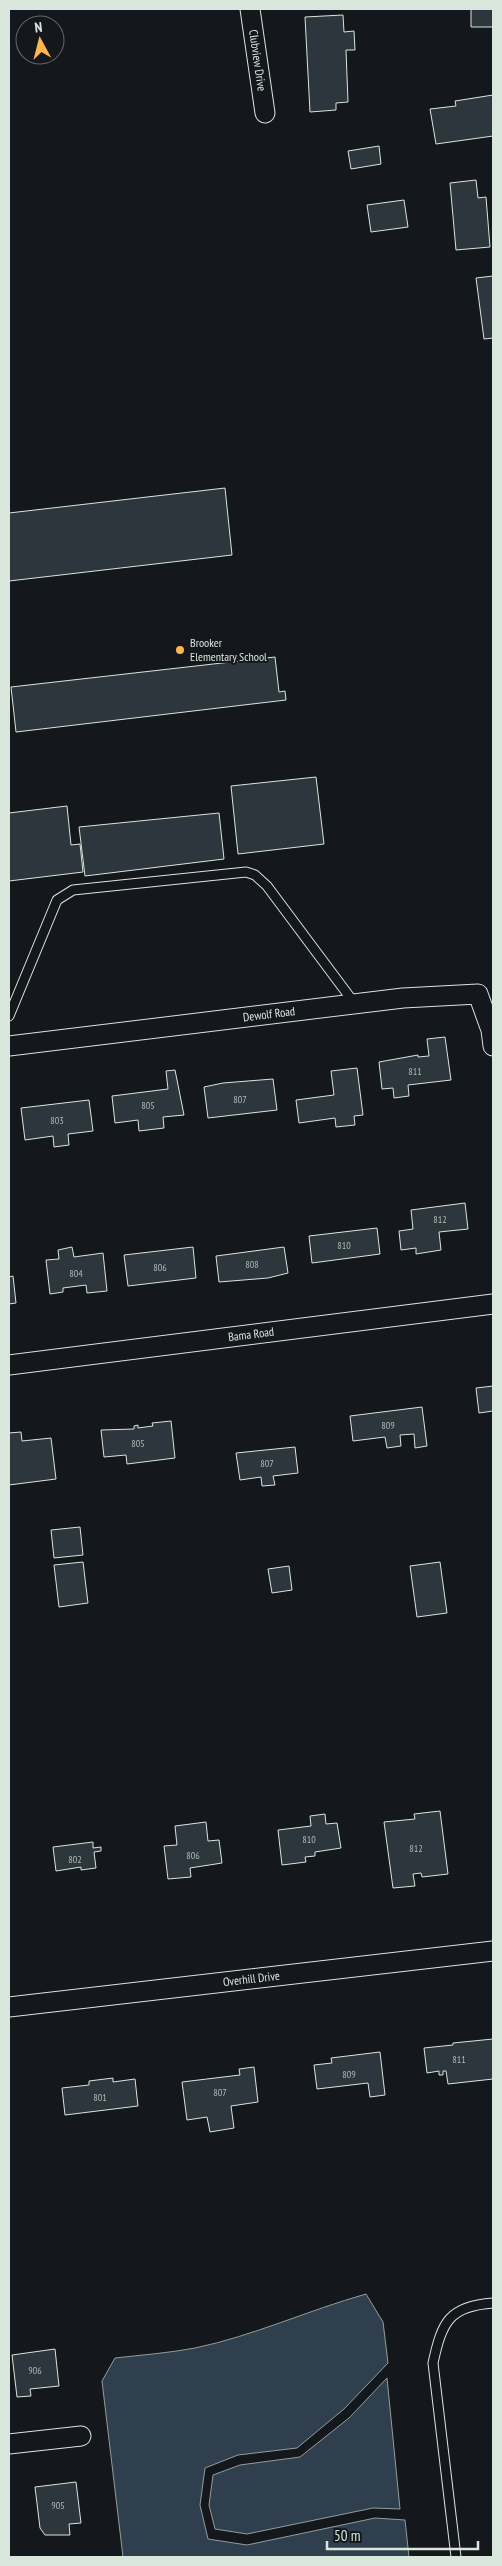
<svg xmlns="http://www.w3.org/2000/svg" width="502" height="2566" font-family="'PT Sans Narrow',sans-serif">
  <rect width="100%" height="100%" fill="#14181c"/>
  <path fill="#2f3f4d" stroke="#939e99" d="M366,2294L383,2322L388,2363L344,2409L297,2448L238,2455L205,2468L200,2505L208,2539L247,2545L375,2518L405,2520L409,2557H123L102,2381L115,2358C141,2355 169,2353 195,2348C253,2336 309,2310 366,2294Z
    M387,2378L400,2509L373,2508L247,2534L215,2529L209,2505L213,2475L240,2465L300,2457L349,2418Z"/>
  <path fill="#2c363c" stroke="#d8e6dc" d="M471,9H493V27H471Z
    M343,15L344,32L354,31L355,50H346L348,102L336,103V110L310,112L305,17Z
    M493,95V136L436,144L430,109L456,106L455,101Z
    M379,146L381,164L351,169L348,151Z
    M476,180L478,198L486,197L490,247L456,250L450,183Z
    M404,200L408,227L371,232L367,205Z
    M493,276V338L484,339L476,278Z
    M225,488L232,555L9,581V513Z
    M275,657L279,692L285,691L286,700L16,732L11,687Z
    M316,777L324,844L238,854L231,786Z
    M67,806L71,845L80,844L83,872L9,881V813Z
    M219,813L224,859L85,876L79,827Z
    M445,1037L451,1080L408,1085L409,1096L394,1098L393,1088L382,1089L379,1062L418,1055V1057L429,1056L427,1039Z
    M357,1068L363,1115L354,1116L355,1125L336,1127L335,1118L299,1123L296,1100L334,1095L331,1071Z
    M175,1070L184,1115L163,1117L164,1128L139,1131L138,1120L115,1123L112,1096L168,1089L166,1071Z
    M273,1079L277,1110L208,1118L204,1087L223,1083Z
    M89,1100L93,1131L68,1134L69,1145L54,1147L53,1136L25,1140L21,1108Z
    M465,1203L468,1229L439,1232L441,1250L416,1254V1248L401,1250L399,1231L413,1229L411,1210Z
    M377,1228L380,1254L312,1263L309,1236Z
    M72,1247L74,1257L103,1253L107,1291L87,1293L86,1285L63,1288V1292L50,1294L46,1260L59,1259L58,1250Z
    M193,1247L196,1278L128,1286L124,1255Z
    M284,1247L288,1273L268,1278L219,1282L216,1256Z
    M13,1276L16,1303L9,1304V1277Z
    M493,1386V1411L479,1413L476,1388Z
    M422,1407L427,1446L415,1448L414,1434L400,1435L401,1446L387,1448L385,1437L353,1441L350,1416Z
    M171,1421L175,1458L127,1464L126,1455L104,1457L101,1430L134,1429V1426L138,1425V1428L153,1426L152,1423Z
    M21,1432L22,1441L51,1438L56,1479L9,1485V1433Z
    M295,1447L298,1473L273,1476L275,1485L262,1486L261,1477L240,1480L236,1453Z
    M80,1527L83,1555L54,1558L51,1530Z
    M83,1562L88,1603L59,1607L54,1565Z
    M440,1562L447,1613L417,1617L410,1566Z
    M289,1566L292,1590L272,1593L268,1569Z
    M440,1811L448,1874L422,1877L421,1873L413,1874L415,1886L393,1888L384,1822L415,1819L414,1814Z
    M325,1814L326,1824L337,1823L341,1848L315,1852V1856L305,1857L306,1862L282,1865L278,1830L311,1826L310,1816Z
    M206,1822L208,1841L219,1840L222,1863L190,1868L191,1877L168,1879L164,1846L177,1845L175,1826Z
    M93,1842V1848L101,1847V1851L94,1852L96,1868L81,1870V1867L56,1871L53,1847Z
    M493,2039V2079L448,2084L446,2071H443V2075H439V2071L427,2073L424,2048L453,2045V2043Z
    M380,2052L385,2095L370,2097L368,2083L317,2089L314,2065L332,2063L331,2058Z
    M254,2067L258,2102L231,2106L234,2128L210,2132L207,2117L187,2120L182,2082L240,2075L239,2069Z
    M113,2078V2082L135,2079L138,2106L65,2115L62,2088L89,2085V2081Z
    M55,2349L59,2386L30,2389L31,2396L17,2397L12,2355Z
    M76,2482L81,2523L69,2524L70,2535H45L40,2528L35,2487Z"/>
  <g fill="none" stroke-linecap="round" stroke-linejoin="round">
    <g stroke="#d8e6dc" stroke-width="11">
      <path id="lane" d="M9,1016L57,900L73,890L246,872L255,875L267,886L355,1004
        M456,2557L433,2363C442,2322 449,2306 493,2303"/>
    </g>
    <g stroke="#d8e6dc" stroke-width="21">
      <g id="street">
        <path id="s1" d="M250,9L265,113"/>
        <path id="s2" d="M9,1046L403,998L478,994L491,1030L493,1046"/>
        <path id="s3" d="M9,1365L493,1304"/>
        <path id="s4" d="M9,2007L493,1951"/>
        <path d="M9,2444L81,2436"/>
      </g>
    </g>
    <use href="#lane" stroke="#14181c" stroke-width="9"/>
    <use href="#street" stroke="#14181c" stroke-width="19"/>
  </g>
  <circle fill="#ffb74d" stroke="#14181c" stroke-width="2" cx="180" cy="650" r="5"/>
  <g text-anchor="middle" stroke-width="4" stroke-linejoin="round" paint-order="stroke">
    <g font-size="10" fill="#adbab4">
      <text x="415" y="1075">811</text>
      <text x="240" y="1103">807</text>
      <text x="148" y="1109">805</text>
      <text x="57" y="1124">803</text>
      <text x="440" y="1223">812</text>
      <text x="344" y="1249">810</text>
      <text x="252" y="1268">808</text>
      <text x="160" y="1271">806</text>
      <text x="76" y="1277">804</text>
      <text x="388" y="1429">809</text>
      <text x="138" y="1447">805</text>
      <text x="267" y="1467">807</text>
      <text x="309" y="1843">810</text>
      <text x="416" y="1852">812</text>
      <text x="193" y="1859">806</text>
      <text x="75" y="1863">802</text>
      <text x="459" y="2063">811</text>
      <text x="349" y="2078">809</text>
      <text x="220" y="2096">807</text>
      <text x="100" y="2101">801</text>
      <text x="35" y="2374">906</text>
      <text x="58" y="2509">905</text>
    </g>
    <g font-size="12" fill="#d8e6dc" stroke="#14181c">
      <text dy="4" stroke="none"><textPath href="#s1" startOffset="52">Clubview Drive</textPath></text>
      <text dy="4" stroke="none"><textPath href="#s2" startOffset="262">Dewolf Road</textPath></text>
      <text dy="4" stroke="none"><textPath href="#s3" startOffset="244">Bama Road</textPath></text>
      <text dy="4" stroke="none"><textPath href="#s4" startOffset="244">Overhill Drive</textPath></text>
    </g>
    <g font-size="12" fill="#d8e6dc" stroke="#14181c" text-anchor="start">
      <text x="190" y="647">Brooker<tspan x="190" dy="14">Elementary School</tspan></text>
    </g>
  </g>
  <rect width="502" height="2566" fill="none" stroke="#d8e6dc" stroke-width="20"/>
  <g transform="translate(40 40) rotate(353)"><circle r="24" fill="#14181c" stroke="#626a69"/>
  <path d="M0-4L9 19L0 12L-9 19Z" fill="#ffb74d"/>
  <text y="-8" font-size="14" font-weight="bold" text-anchor="middle" fill="#d8e6dc">N</text>
  </g>
  <path d="M327 2541v8h151v-8" fill="none" stroke="#d8e6dc" stroke-width="2.5"/>
  <text x="334" y="2541" font-size="15" fill="#d8e6dc" stroke="#14181c" stroke-width="4" paint-order="stroke">50 m</text>
</svg>
